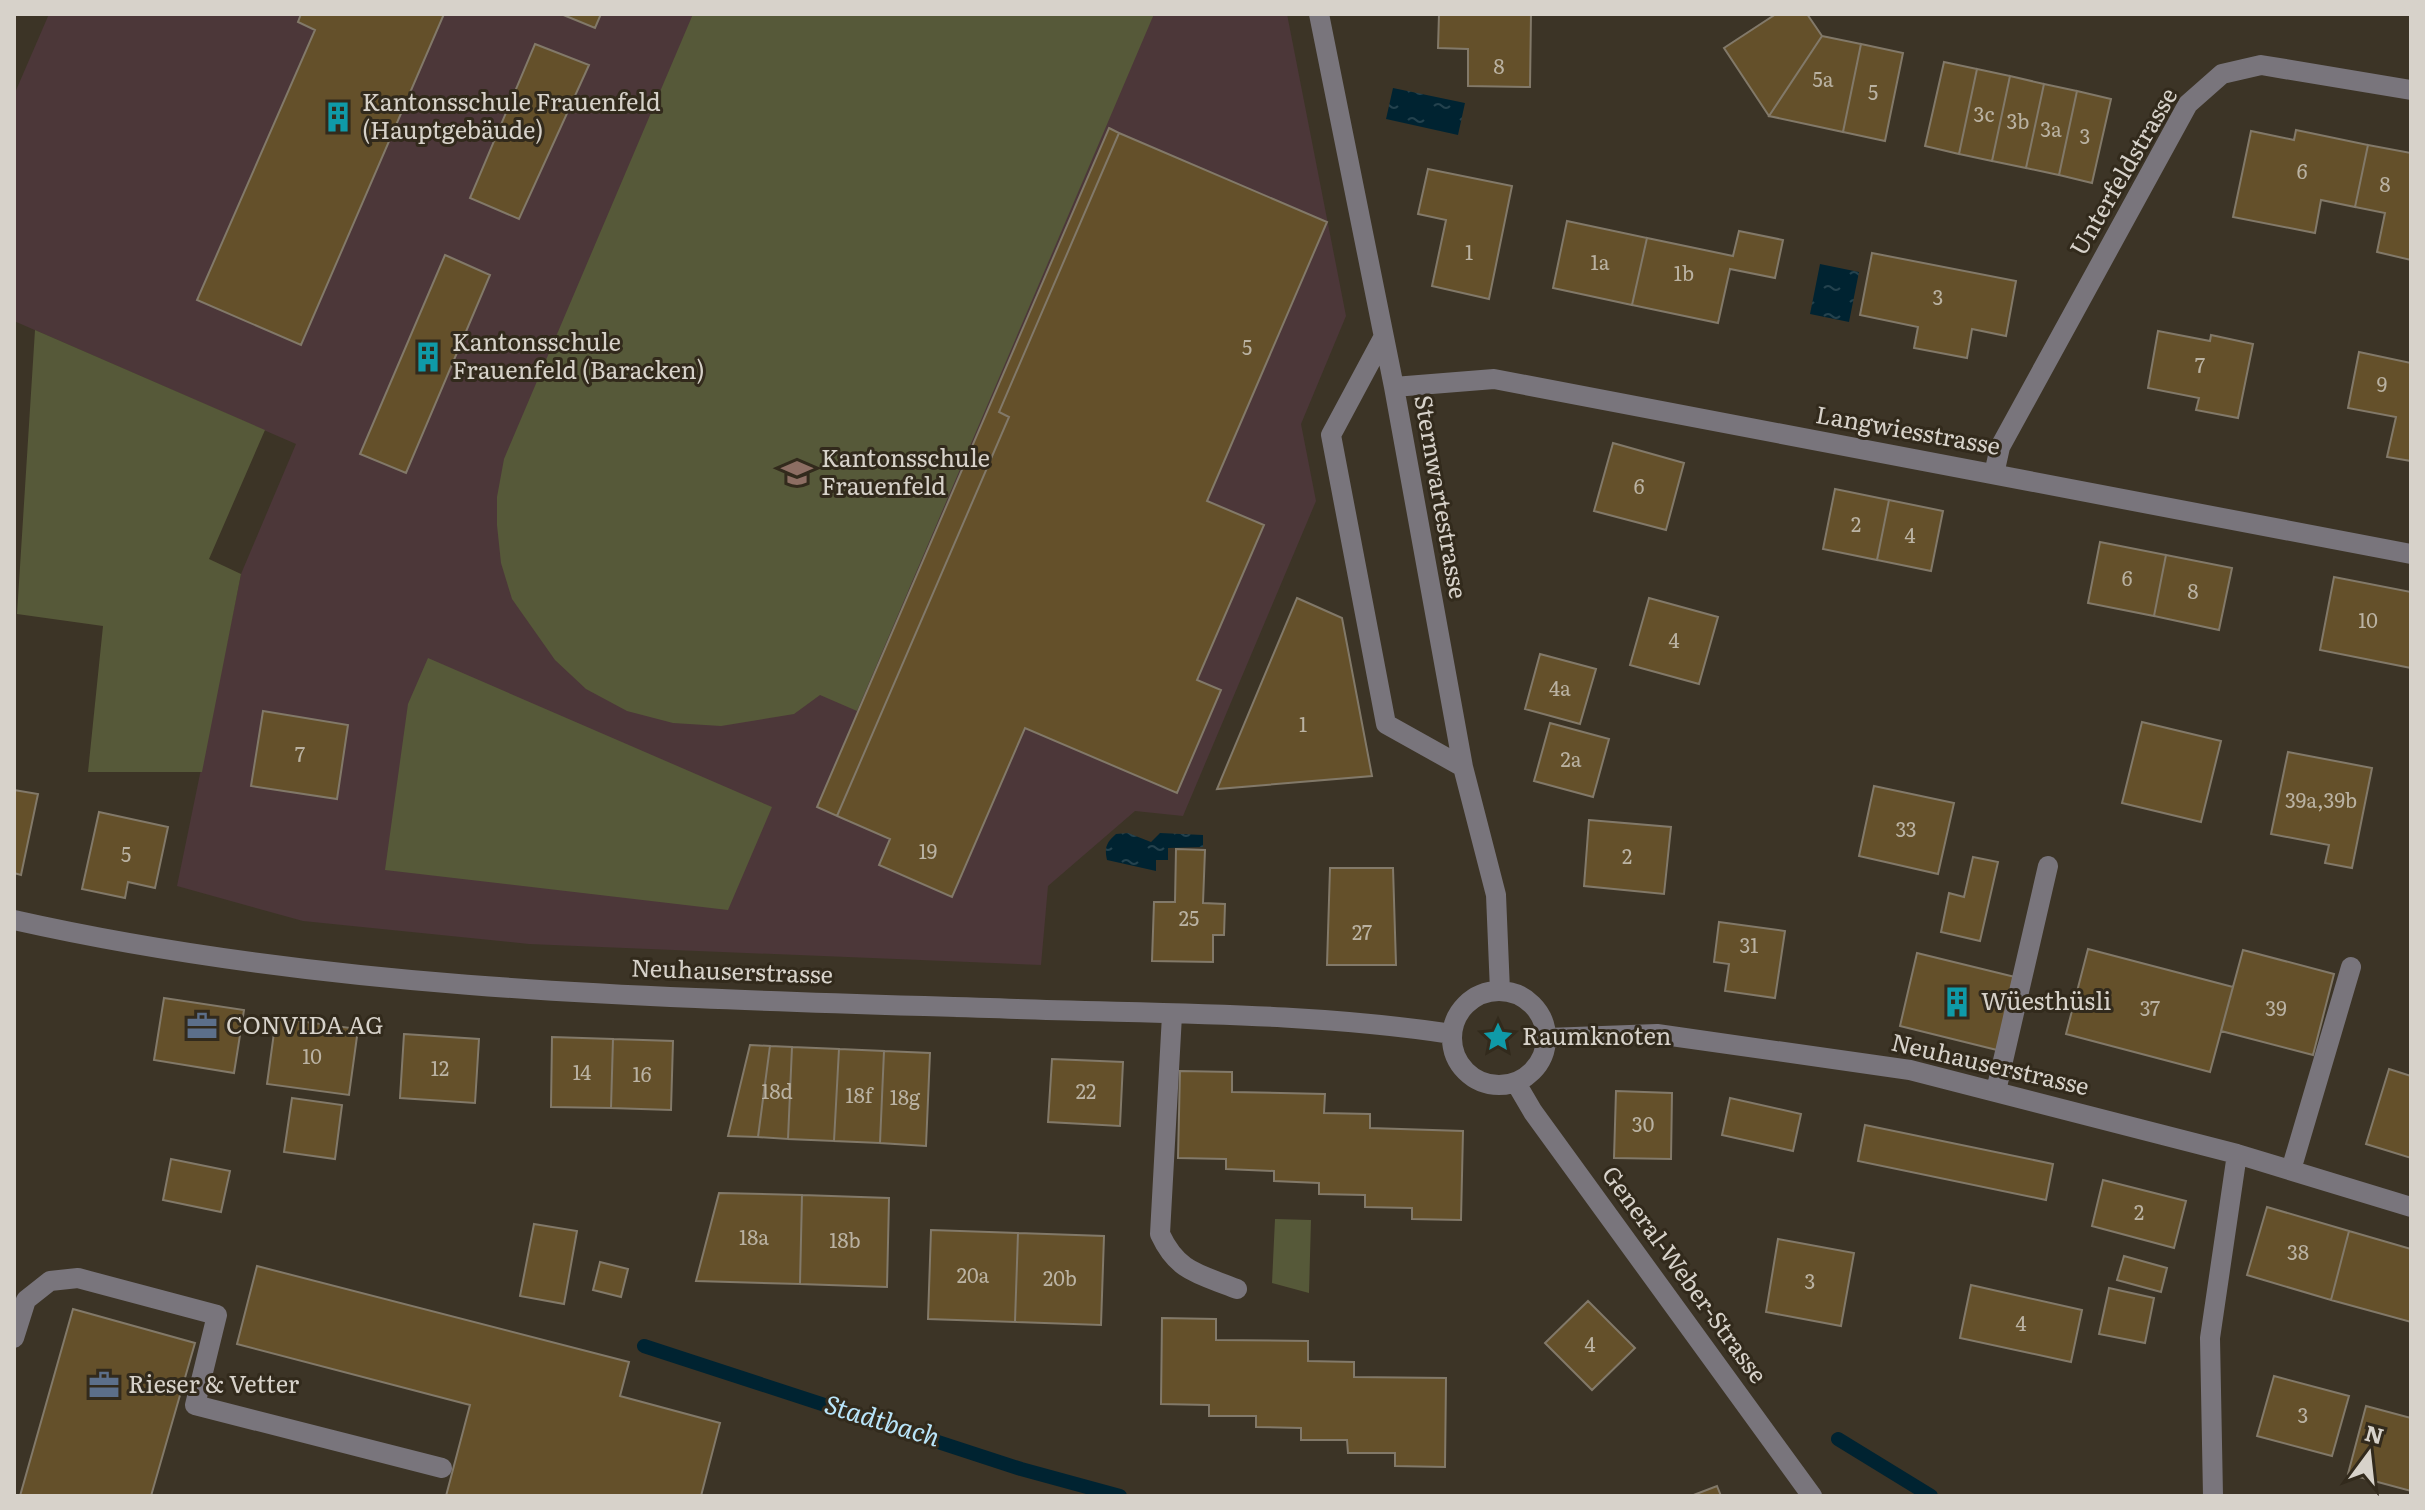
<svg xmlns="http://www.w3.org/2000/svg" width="2425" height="1510" font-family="Literata,serif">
  <defs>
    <pattern id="water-ripples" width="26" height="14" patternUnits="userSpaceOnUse" patternTransform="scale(2)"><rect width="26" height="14" fill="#002331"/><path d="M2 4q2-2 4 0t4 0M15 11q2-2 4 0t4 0" fill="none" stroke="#24424e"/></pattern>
  </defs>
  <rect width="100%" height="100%" fill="#3c3426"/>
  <path fill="#4c3739" d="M49,14H1287L1346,316L1301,424L1316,501L1183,816L1135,811L1048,886L1041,965L529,944L303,921L177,886L241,574L296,444L14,321V95Z"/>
  <path fill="#565939" d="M693,14H1154L857,711L820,695L794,714L721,726L673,723L627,711L586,689L555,660L512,599L501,563L497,525V497L504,459Z
    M35,330L265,430L209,559L241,574L202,772H88L103,626L17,614Z
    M428,658L772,807L728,910L385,870L408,704Z
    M1275,1219L1311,1220L1309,1293L1272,1283Z"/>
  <path fill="url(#water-ripples)" d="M1393,88L1465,103L1458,135L1386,119Z
    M1820,264L1859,272L1849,322L1810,314Z
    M1128,833L1151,842L1160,833L1203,835V847L1168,848V860H1156V871L1107,860C1104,847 1107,842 1116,834Z"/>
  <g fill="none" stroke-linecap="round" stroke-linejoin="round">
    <path stroke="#002331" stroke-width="14" d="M644,1346L1021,1469L1120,1496
      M1838,1439L1931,1496"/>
  </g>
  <path fill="#64502a" stroke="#827969" stroke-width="2" d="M301,14H444L301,345L197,300L315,30L298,22Z
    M561,14H601L595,28Z
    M1439,14H1531L1530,87L1468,86V49L1438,48Z
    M1776,14H1807L1822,36L1769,116L1724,48Z
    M1822,36L1861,44L1843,132L1769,116Z
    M535,44L589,65L519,219L470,198Z
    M1861,44L1903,53L1885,141L1843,132Z
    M1944,62L1977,69L1959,154L1925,146Z
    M1977,69L2010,76L1992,161L1959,154Z
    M2010,76L2044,84L2026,168L1992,161Z
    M2044,84L2077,91L2059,175L2026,168Z
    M2077,91L2111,99L2092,183L2059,175Z
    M1109,128L1119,133L999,412L1009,417L837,816L817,807Z
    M2296,130L2368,145L2355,207L2321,200L2315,233L2233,217L2251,131L2294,140Z
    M1119,133L1327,222L1207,501L1264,525L1197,680L1221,690L1177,793L1025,728L952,897L879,865L890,839L837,816L1009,417L999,412Z
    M2368,145L2411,153V260L2377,252L2385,213L2355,207Z
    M1428,169L1512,186L1489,299L1432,286L1446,220L1418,214Z
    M1567,221L1647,238L1632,305L1553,288Z
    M1739,231L1783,240L1775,278L1730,269L1718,323L1632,305L1647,238L1733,256Z
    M1872,253L2016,281L2006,336L1972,329L1967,358L1914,348L1918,327L1860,315Z
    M445,255L490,275L406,473L360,454Z
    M2158,331L2210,341L2211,335L2253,344L2238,418L2196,410L2199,398L2148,388Z
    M2359,352L2411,363V461L2387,457L2396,417L2348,408Z
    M1613,443L1684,463L1666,530L1594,511Z
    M1835,489L1889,500L1877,560L1823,549Z
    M1889,500L1943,511L1931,571L1877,560Z
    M2100,542L2166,555L2154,616L2088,603Z
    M2166,555L2232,568L2219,630L2154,616Z
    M2334,577L2411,592V668L2320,650Z
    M1297,598L1342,618L1372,776L1217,789Z
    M1649,598L1718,617L1699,684L1630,665Z
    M1540,654L1596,669L1580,724L1525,709Z
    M263,711L348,725L337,799L251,786Z
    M2142,722L2221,741L2201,822L2122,803Z
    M1550,723L1609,739L1593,797L1534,781Z
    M2288,752L2372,768L2352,868L2325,863L2329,845L2271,834Z
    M1874,786L1954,803L1938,874L1859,856Z
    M14,790L38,794L21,875L14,873Z
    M99,812L168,827L155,888L128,882L125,898L82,889Z
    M1589,820L1671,827L1664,894L1584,886Z
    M1176,849L1205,850L1203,903L1225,904L1224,935H1213V962L1152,961L1154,902H1175Z
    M1973,857L1998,862L1980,941L1941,932L1949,893L1964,897Z
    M1330,868H1393L1396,965H1327Z
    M1719,922L1785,931L1775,998L1725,991L1729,964L1714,962Z
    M2088,949L2233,987L2210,1072L2066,1034Z
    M2243,950L2334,974L2313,1055L2221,1031Z
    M1917,953L2015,977L1997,1050L1900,1026Z
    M164,998L244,1010L234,1073L154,1060Z
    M276,1018L358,1029L349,1095L267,1084Z
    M404,1034L479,1039L475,1103L400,1098Z
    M552,1037L613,1039L611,1108L551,1107Z
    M613,1039L673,1041L671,1110L611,1108Z
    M750,1045L770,1046L758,1137L728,1136Z
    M770,1046L792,1047L788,1139L758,1137Z
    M792,1047L839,1049L834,1141L788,1139Z
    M839,1049L884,1051L880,1143L834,1141Z
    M884,1051L930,1053L926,1146L880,1143Z
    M1052,1059L1123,1062L1120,1126L1048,1122Z
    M2389,1069L2411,1076V1158L2366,1144Z
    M1180,1071L1232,1072V1092L1325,1094L1324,1113L1370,1114V1128L1463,1131L1461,1220L1412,1219V1208L1365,1207V1195L1319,1194V1183L1274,1181V1171L1226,1169V1159L1178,1158Z
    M1616,1091L1672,1093L1671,1159L1614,1158Z
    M292,1098L342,1105L335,1159L284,1152Z
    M1730,1098L1801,1114L1793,1151L1722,1135Z
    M1865,1125L2053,1164L2046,1200L1858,1161Z
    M171,1159L230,1171L221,1212L163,1200Z
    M2103,1180L2186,1201L2174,1248L2092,1226Z
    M719,1193L802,1195L800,1284L696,1281Z
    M802,1195L889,1198L887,1287L800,1284Z
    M2267,1207L2349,1231L2331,1300L2247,1275Z
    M534,1224L577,1231L564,1304L520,1296Z
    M931,1230L1018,1233L1015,1322L928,1319Z
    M2349,1231L2411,1249V1322L2331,1300Z
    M1018,1233L1104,1236L1101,1325L1015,1322Z
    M1778,1239L1854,1253L1841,1326L1766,1312Z
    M2124,1256L2167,1268L2161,1292L2117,1280Z
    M600,1262L628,1269L621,1297L593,1290Z
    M257,1266L629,1362L620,1396L720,1423L701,1496H446L470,1405L237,1344Z
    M1971,1285L2082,1310L2071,1362L1960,1338Z
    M2109,1288L2154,1298L2145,1343L2099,1334Z
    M1588,1301L1635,1348L1592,1390L1545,1343Z
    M73,1309L195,1343L151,1496H20Z
    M1162,1318L1216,1319V1340L1308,1341V1361L1354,1362V1377L1446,1378L1445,1467L1395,1466V1453H1348L1347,1440H1301V1428L1256,1427V1416H1209V1405L1161,1404Z
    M2274,1376L2349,1396L2332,1456L2257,1436Z
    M2366,1406L2411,1418V1491L2348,1474Z
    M1717,1486L1721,1496H1691Z"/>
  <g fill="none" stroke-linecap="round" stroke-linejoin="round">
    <path stroke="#79757c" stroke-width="20" d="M1319,14L1394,387L1463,767L1496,895L1500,991
      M1383,338L1331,435L1386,724L1463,767
      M1394,387L1494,379L2411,554
      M1994,474L2000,447L2188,104L2222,74L2261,65L2411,90
      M14,920C343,994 682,998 1017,1009C1161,1014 1309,1012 1452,1034
      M1452 1038a47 47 0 1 1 94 0a47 47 0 1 1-94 0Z
      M1172,1015L1160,1234C1178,1273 1200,1274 1237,1289
      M1547,1038L1657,1034L1910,1070L2237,1154L2411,1207
      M1516,1083L1533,1112L1812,1496
      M1996,1091L2048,866
      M2291,1170L2351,967
      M14,1338L26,1300L50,1281L78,1278L217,1315L195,1405L442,1468
      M2213,1496L2210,1338L2237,1154"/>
  </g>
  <defs>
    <g id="building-bare" transform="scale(2.4)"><path d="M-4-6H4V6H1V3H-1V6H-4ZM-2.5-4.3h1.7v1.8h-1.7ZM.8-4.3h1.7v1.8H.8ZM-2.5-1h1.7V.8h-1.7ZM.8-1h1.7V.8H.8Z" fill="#0f9aa8" stroke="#322a1c" stroke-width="2.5" paint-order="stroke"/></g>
    <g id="school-bare" transform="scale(2.4)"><path d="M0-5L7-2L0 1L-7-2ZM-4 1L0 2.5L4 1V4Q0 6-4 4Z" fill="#8d6e63" stroke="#322a1c" stroke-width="2.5" paint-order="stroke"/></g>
    <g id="office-bare" transform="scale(2.4)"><path d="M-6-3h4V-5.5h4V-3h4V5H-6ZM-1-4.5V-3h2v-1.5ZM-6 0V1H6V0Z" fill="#5c6f8a" stroke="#322a1c" stroke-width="2.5" paint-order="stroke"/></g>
    <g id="sight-bare" transform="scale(2.4)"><path d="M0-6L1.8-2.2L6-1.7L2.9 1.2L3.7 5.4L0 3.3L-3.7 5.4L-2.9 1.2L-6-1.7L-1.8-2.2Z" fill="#0f9aa8" stroke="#322a1c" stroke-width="2.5" paint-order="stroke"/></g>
  </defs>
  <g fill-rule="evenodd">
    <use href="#building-bare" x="338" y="117"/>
    <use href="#building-bare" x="428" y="357"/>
    <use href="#school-bare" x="797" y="473"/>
    <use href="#building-bare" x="1957" y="1002"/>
    <use href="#office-bare" x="202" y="1026"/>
    <use href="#sight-bare" x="1498" y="1037"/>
    <use href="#office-bare" x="104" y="1385"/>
  </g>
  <g text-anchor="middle" stroke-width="6" stroke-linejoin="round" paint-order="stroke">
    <g font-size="20" fill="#bab2a2">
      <text x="1499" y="74">8</text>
      <text x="1823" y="87">5a</text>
      <text x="1873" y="100">5</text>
      <text x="1984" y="122">3c</text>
      <text x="2018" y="129">3b</text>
      <text x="2051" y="137">3a</text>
      <text x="2085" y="144">3</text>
      <text x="2302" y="179">6</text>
      <text x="2385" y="192">8</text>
      <text x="1469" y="260">1</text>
      <text x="1600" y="270">1a</text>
      <text x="1684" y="281">1b</text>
      <text x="1938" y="305">3</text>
      <text x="1247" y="355">5</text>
      <text x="2200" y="373">7</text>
      <text x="2382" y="392">9</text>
      <text x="1639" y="494">6</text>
      <text x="1856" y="532">2</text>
      <text x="1910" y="543">4</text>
      <text x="2127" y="586">6</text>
      <text x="2193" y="599">8</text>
      <text x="2368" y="628">10</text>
      <text x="1674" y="648">4</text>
      <text x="1560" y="696">4a</text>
      <text x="1303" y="732">1</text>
      <text x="300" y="762">7</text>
      <text x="1571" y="767">2a</text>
      <text x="2321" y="808">39a,39b</text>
      <text x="1906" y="837">33</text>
      <text x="928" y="859">19</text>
      <text x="126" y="862">5</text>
      <text x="1627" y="864">2</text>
      <text x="1189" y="926">25</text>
      <text x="1362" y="940">27</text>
      <text x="1749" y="953">31</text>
      <text x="2150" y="1016">37</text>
      <text x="2276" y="1016">39</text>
      <text x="312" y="1064">10</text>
      <text x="440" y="1076">12</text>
      <text x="582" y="1080">14</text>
      <text x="642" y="1082">16</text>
      <text x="777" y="1099">18d</text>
      <text x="1086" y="1099">22</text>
      <text x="859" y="1103">18f</text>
      <text x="905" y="1105">18g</text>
      <text x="1643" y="1132">30</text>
      <text x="2139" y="1220">2</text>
      <text x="754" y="1245">18a</text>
      <text x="845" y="1248">18b</text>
      <text x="2298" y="1260">38</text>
      <text x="973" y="1283">20a</text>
      <text x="1060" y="1286">20b</text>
      <text x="1810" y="1289">3</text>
      <text x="2021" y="1331">4</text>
      <text x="1590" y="1352">4</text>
      <text x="2303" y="1423">3</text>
    </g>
    <g font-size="24" fill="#d7d2ca" stroke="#322a1c" text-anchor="start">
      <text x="362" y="111">Kantonsschule Frauenfeld<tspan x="362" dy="28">(Hauptgebäude)</tspan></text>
      <text x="452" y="351">Kantonsschule<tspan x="452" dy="28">Frauenfeld (Baracken)</tspan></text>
      <text x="821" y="467">Kantonsschule<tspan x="821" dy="28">Frauenfeld</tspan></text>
      <text x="1981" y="1010">Wüesthüsli</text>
      <text x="226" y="1034">CONVIDA AG</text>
      <text x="1522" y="1045">Raumknoten</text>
      <text x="128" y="1393">Rieser &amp; Vetter</text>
    </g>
    <g font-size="24" fill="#d7d2ca" stroke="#322a1c">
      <text transform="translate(2124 172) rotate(-60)" y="8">Unterfeldstrasse</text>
      <text transform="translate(1908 431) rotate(10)" y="8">Langwiesstrasse</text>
      <text transform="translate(1440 497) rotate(80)" y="8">Sternwartestrasse</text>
      <text transform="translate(732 972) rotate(2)" y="8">Neuhauserstrasse</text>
      <text transform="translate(1990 1065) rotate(13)" y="8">Neuhauserstrasse</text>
      <text transform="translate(1684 1275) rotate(54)" y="8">General-Weber-Strasse</text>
    </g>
    <g font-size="26" font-style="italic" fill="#b9e5fa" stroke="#322a1c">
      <text transform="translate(882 1421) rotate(17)" y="9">Stadtbach</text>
    </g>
  </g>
  <rect width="2425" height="1510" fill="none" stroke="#d7d2ca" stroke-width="32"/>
  <g transform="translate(2369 1454) rotate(15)" stroke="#322a1c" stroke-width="6" paint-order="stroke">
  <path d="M0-6L14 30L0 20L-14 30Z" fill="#d7d2ca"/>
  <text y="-12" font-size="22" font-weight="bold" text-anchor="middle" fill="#d7d2ca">N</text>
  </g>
</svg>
